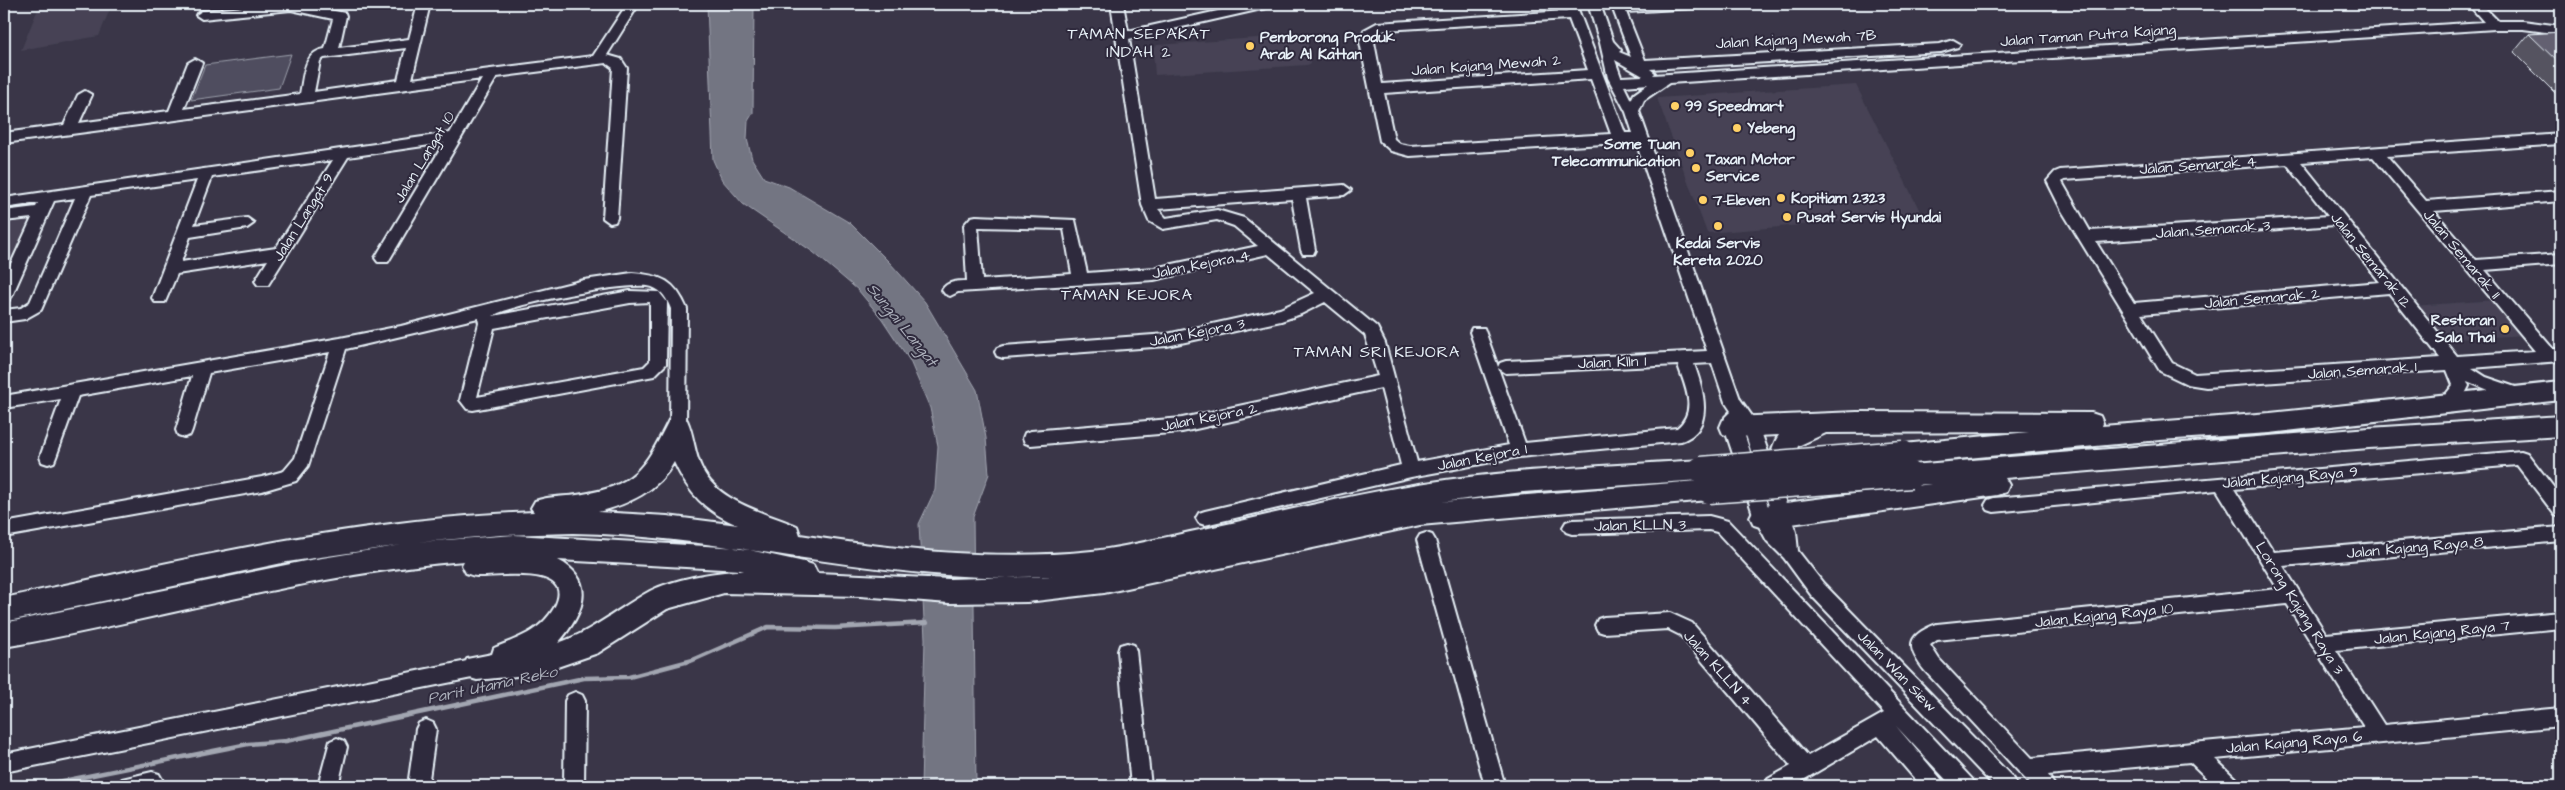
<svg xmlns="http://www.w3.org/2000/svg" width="2565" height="790" font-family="'Architects Daughter',sans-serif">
  <rect width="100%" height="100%" fill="#3a3648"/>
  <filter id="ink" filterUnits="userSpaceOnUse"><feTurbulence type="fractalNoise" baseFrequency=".02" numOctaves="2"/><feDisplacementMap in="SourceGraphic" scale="10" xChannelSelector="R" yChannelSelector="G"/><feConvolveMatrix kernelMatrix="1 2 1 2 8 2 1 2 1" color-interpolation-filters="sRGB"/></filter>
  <g filter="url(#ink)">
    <path fill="#464354" d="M40,4H112L99,36L21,50Z
      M1298,35L1307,39L1311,63L1307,65L1155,75L1153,51L1157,45Z
      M1856,85L1922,215L1707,233L1657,98Z
      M34,216L4,284V221Z
      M2496,300L2527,335L2439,340L2412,306Z"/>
    <path fill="#504e5f" stroke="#9ca0ac" d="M291,54L279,88L191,100L205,65Z"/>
    <path fill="#737482" stroke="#a2a6b1" d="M707,4H754L753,113L748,121L747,139L752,159L764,178L789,187L850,223L890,263L925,302L977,390L986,438L989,474L973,517L976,786H921L925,639L919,524L935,490L938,446L930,408L910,361L882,319L858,290L813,252L743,204L722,180L713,160Z"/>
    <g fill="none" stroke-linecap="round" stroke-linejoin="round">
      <path stroke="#a2a6b1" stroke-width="4.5" d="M38,786L248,744L286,741L584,678L629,677L693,660L768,627L835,628L927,623"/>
      <g stroke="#e8f1f8" stroke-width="4">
        <path id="minor" d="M274,4H299L345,13L346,16L339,48L409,39L418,4H430L412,79L593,56L627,4H639L607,55L621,59L627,68L617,218L615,222L610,223L603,218L613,68L606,63L497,77L388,262H378L375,258L444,143L348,157L268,285H258L255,281L268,260L177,274L165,302H155L152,298L197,180L91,195L41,310L25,319L4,322V310L21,308L30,302L75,198L54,201L12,296L9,300L4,302V279L32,218L4,221V211L36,207L38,203L4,208V198L450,133L482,79L4,143V133L64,125L78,95L85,91L92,95L79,123L169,111L188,63L195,59L202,63L184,109L300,94C304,76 303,52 325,49L333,19L291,10L202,19L196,15L202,11ZM406,48L398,80L314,92L320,61L324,58ZM333,160L276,248L181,262L190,237L247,228L254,223L247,218L194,225L212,177Z
          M1111,4H1123L1128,31L1249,4H1272L1266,8L1129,39L1155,199L1344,185L1351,190L1344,195L1306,198L1315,250L1313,254H1303L1301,250L1292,199L1158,209L1166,218L1217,210L1244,218L1377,327L1385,343L1417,462L1509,445L1470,332L1472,328H1484L1498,367L1500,363L1506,361L1707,351L1636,142L1410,156L1391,151L1380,141L1360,42L1364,30L1377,23L1567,11L1566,4H1576L1625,133H1633L1626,112L1608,78L1600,43L1588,4H1600L1613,41L1621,50L1619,52L1631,57L1611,4H1699L1693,8L1626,12L1645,60L1940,44L1953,40L1960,44L1958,47L1941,52L1650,69L1655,73L1653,75L2484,22L2468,4H2481L2498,21H2523L2561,26V34L2523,29H2495L1669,83L1644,100L1639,111L1740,399L1759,426L1796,532L1798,551L1823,583L2014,779L2017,786H1994L1811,595L1784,558L1767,541L1754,517L1724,427L1725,417L1731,411L1725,402L1712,363L1694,364C1703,389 1716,429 1681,441L1519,457L1411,477L1205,525L1199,523L1196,518L1199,513L1205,511L1401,465L1381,388L1182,432L1031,445L1025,443L1023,438L1025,433L1031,431L1182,418L1378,376L1365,335L1325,302L1301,314L1281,321L1167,346L1003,358L997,356L995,352L997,348L1003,346L1167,334L1280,309L1315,293L1268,254L1154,280L958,292L950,296L945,294L942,290C947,281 958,281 967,281L964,225L971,217L976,216L1075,220L1087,273L1154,268L1258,246L1234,226L1217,220L1163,229L1149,221L1142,205ZM1569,19L1588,70L1382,84L1374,42L1375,35L1385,30ZM1615,60L1643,76L1621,77ZM1591,79L1611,134L1410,146L1400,144L1394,139L1384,93ZM1648,84L1634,94L1631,100L1624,86ZM978,227L1064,229L1072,274L982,280ZM1678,365C1685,386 1698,411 1677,428L1525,443L1498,368L1506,373ZM1741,424L1744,429L1775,524L1771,516Z
          M2561,134V144L2387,156L2426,201L2561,191V201L2434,211L2476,260L2561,254V264L2485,270L2553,349H2561V361L2472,368L2486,377L2524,390L2526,395L2524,400L2518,401L2512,400L2467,381L2469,386C2464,397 2454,412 2441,408L2439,403L2453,385L2447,370L2206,387L2187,384L2160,371L2062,211L2047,181L2055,172L2060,170ZM2373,157L2535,351L2457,356L2301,162ZM2287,164L2328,216L2090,231L2062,182L2064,180ZM2335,225L2380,282L2134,303L2096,242ZM2389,293L2440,358L2195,374L2172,363L2141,314Z
          M632,273C662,275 675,281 687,309L686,427L684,432L678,434L672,432L670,427L671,309C667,299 663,291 652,287C633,280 506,305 493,316L630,291L659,292L667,302L666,364L654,376L473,410L467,409L460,400L479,323L478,318L346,349L308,466L296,481L262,491L4,537V523L262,477L284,471L295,458L330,352L209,373L192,430L190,435L184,437L178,435L176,430L192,376L78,396L56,457L54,462L48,464L42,462L40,457L61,399L4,408V396L340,338L401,326L584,280ZM650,302V361L644,367L477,397L494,328L630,303Z
          M2521,451L2527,453L2561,497V517L2555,515L2517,465L2234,489L2274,552L2561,527V541L2283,566L2326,634L2561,612V628L2336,650L2384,725L2561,708V726L2215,759L2236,779L2239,786H2215L2190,762L2048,775L2055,786H2032L1925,671C1905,646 1907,635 1937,624L2278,589L2217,490L1994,512L1988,510L1985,505L1988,500L1994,498ZM2287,604L2364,727L2032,758L1939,659L1930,645L1937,640Z
          M1709,516L1728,521L1972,779L1975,786H1952L1896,726L1941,779L1944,786H1921L1878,736L1793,786H1765L1768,779L1791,766L1680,635L1668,629L1604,633L1598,631L1595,625L1598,619L1604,617L1670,613L1692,623L1808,756L1884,713L1717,532L1709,530L1572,534L1566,532L1563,527L1566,522L1572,520Z
          M1426,533L1432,535L1435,540L1505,786H1485L1417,540L1420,535Z
          M1127,643L1134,645L1136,651L1151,786H1131L1118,651L1120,645Z
          M477,659L484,662L486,668L484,674L477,677L4,772V754Z
          M575,692L582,695L585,701L584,786H564L565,701L568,695Z
          M426,720L433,723L436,729L428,786H408L416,729L419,723Z
          M337,738L344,741L347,747L338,786H318L330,741Z
          M152,772L159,774L166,786H119L122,779Z"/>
      </g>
      <g stroke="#e8f1f8" stroke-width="4">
        <path id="highway" d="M2561,382V400L2270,433L2160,440L1903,464L1894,461L1891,454L1894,447L1903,444L2029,432L1826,433L1798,446C1792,460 1801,475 1795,488L1786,491L1777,488C1768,471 1768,451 1779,435L1732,437L1723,434L1720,427L1723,420L1732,417L1857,412L2091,413L2100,416L2103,423L2102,426L2270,413Z
          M2561,416V436L2369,448L2005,478L2009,485L2006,492L1997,495L1763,528L1754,525L1750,517L1754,509L1763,506L1931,484L1911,485L1902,482L1899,475L1902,468L1911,465L2369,428Z
          M678,417L687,420C694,435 694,453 702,469C718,502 765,513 797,526L800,535C896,550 995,561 1092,551C1127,547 1161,538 1195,531C1269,515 1344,496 1419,484C1512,469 1607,466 1701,460L1710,463L1713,470L1710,477L1701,480L1523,492L1442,502L1709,480L1718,483L1722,490L1718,497L1709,500L1420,525L1104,593L1027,602L949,603L860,596L724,593L667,609L598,653L537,674L477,680L467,677L463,668L467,659L492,654L494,648C518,638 540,632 554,608C579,563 495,577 477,576C473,576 469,574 466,573L462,565L464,561C308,574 158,620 4,647V623L310,560L402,545L287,562L4,622V598C179,561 354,518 534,512L531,508L535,501C549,496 563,497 577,495C635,487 645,468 669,420ZM674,462C688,493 706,512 738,525L667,516L598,512C629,504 658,491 674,462ZM573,533C734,536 892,586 1053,576L949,579L817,573L813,565L804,562L740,548L514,535L419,542L501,535ZM558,560L740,570L744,571C719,570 671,580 650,591C619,608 592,632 558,643C583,615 598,581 558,560Z"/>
      </g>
      <use href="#minor" fill="#2f2a3d" fill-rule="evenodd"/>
      <use href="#highway" fill="#2f2a3d" fill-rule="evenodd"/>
      <g stroke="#e8f1f8" stroke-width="29" stroke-linecap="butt">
        <path id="highway-bridge" d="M1701,470L1903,454
          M1709,490L1911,475"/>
      </g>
      <use href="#highway-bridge" stroke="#2f2a3d" stroke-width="26"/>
    </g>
    <path fill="#555361" stroke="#e8f1f8" d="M2561,32V99L2514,52L2529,34Z"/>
    <path fill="#636171" stroke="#e8f1f8" d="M2561,32V65L2529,34Z"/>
  </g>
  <g fill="#ffd166" stroke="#2f2a3d" stroke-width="2">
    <circle cx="1250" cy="46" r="5"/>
    <circle cx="1675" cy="106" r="5"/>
    <circle cx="1737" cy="128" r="5"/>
    <circle cx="1690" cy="153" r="5"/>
    <circle cx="1696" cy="168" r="5"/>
    <circle cx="1781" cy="198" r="5"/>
    <circle cx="1703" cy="200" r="5"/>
    <circle cx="1787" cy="217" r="5"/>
    <circle cx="1718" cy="226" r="5"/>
    <circle cx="2505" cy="329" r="5"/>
  </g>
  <g text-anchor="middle" stroke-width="4" stroke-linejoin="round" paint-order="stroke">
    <g font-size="15" fill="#e8f1f8" stroke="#2f2a3d">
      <text transform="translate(2088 35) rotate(-4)" y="5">Jalan Taman Putra Kajang</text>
      <text transform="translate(1796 39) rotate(-3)" y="5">Jalan Kajang Mewah 7B</text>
      <text transform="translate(1486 65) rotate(-4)" y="5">Jalan Kajang Mewah 2</text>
      <text transform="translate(424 157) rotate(-59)" y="5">Jalan Langat 10</text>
      <text transform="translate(2198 165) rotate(-4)" y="5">Jalan Semarak 4</text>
      <text transform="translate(303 217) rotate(-58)" y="5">Jalan Langat 9</text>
      <text transform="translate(2213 229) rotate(-4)" y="5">Jalan Semarak 3</text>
      <text transform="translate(2462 254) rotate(50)" y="5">Jalan Semarak 11</text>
      <text transform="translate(2371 260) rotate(51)" y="5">Jalan Semarak 12</text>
      <text transform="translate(1201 264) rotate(-11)" y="5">Jalan Kejora 4</text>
      <text transform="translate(2262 298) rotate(-5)" y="5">Jalan Semarak 2</text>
      <text transform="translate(1197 332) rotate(-11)" y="5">Jalan Kejora 3</text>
      <text transform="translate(1612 362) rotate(-2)" y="5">Jalan Klln 1</text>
      <text transform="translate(2362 370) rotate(-4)" y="5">Jalan Semarak 1</text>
      <text transform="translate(1209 417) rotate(-11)" y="5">Jalan Kejora 2</text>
      <text transform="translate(1482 457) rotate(-11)" y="5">Jalan Kejora 1</text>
      <text transform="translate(2290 477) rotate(-5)" y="5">Jalan Kajang Raya 9</text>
      <text transform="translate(1640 525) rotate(-1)" y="5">Jalan KLLN 3</text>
      <text transform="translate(2415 547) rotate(-5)" y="5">Jalan Kajang Raya 8</text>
      <text transform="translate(2300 608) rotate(58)" y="5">Lorong Kajang Raya 3</text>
      <text transform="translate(2104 615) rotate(-6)" y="5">Jalan Kajang Raya 10</text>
      <text transform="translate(2442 632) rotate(-6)" y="5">Jalan Kajang Raya 7</text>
      <text transform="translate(1718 668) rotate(48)" y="5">Jalan KLLN 4</text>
      <text transform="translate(1897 671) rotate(46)" y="5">Jalan Wan Siew</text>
      <text transform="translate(2294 742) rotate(-5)" y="5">Jalan Kajang Raya 6</text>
    </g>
    <g font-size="15" font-weight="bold" fill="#e8f1f8" stroke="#2f2a3d" text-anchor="start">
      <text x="1260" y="42">Pemborong Produk<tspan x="1260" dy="17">Arab Al Kattan</tspan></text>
      <text x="1685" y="111">99 Speedmart</text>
      <text x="1747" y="133">Yebeng</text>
      <text x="1680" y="149" text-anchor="end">Some Tuan<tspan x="1680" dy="17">Telecommunication</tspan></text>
      <text x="1706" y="164">Taxan Motor<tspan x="1706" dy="17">Service</tspan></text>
      <text x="1791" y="203">Kopitiam 2323</text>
      <text x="1713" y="205">7-Eleven</text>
      <text x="1797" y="222">Pusat Servis Hyundai</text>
      <text x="1718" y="248" text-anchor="middle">Kedai Servis<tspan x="1718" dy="17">Kereta 2020</tspan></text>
      <text x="2495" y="325" text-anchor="end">Restoran<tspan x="2495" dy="17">Sala Thai</tspan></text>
    </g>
    <g font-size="16" letter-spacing="1" fill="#e8f1f8" stroke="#2f2a3d">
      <text x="1139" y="39">TAMAN SEPAKAT<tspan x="1139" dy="18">INDAH 2</tspan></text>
      <text x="1127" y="300">TAMAN KEJORA</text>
      <text x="1377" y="357">TAMAN SRI KEJORA</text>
    </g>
    <g font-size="16" font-style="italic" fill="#aeb2bd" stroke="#2f2a3d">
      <text transform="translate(903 324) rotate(51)" y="6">Sungai Langat</text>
      <text transform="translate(492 684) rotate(-12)" y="6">Parit Utama Reko</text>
    </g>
  </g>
  <rect width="2565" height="790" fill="none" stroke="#2f2a3d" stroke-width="20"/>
  <rect x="10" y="10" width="2545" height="770" fill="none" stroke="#e8f1f8" stroke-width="2" filter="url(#ink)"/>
</svg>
